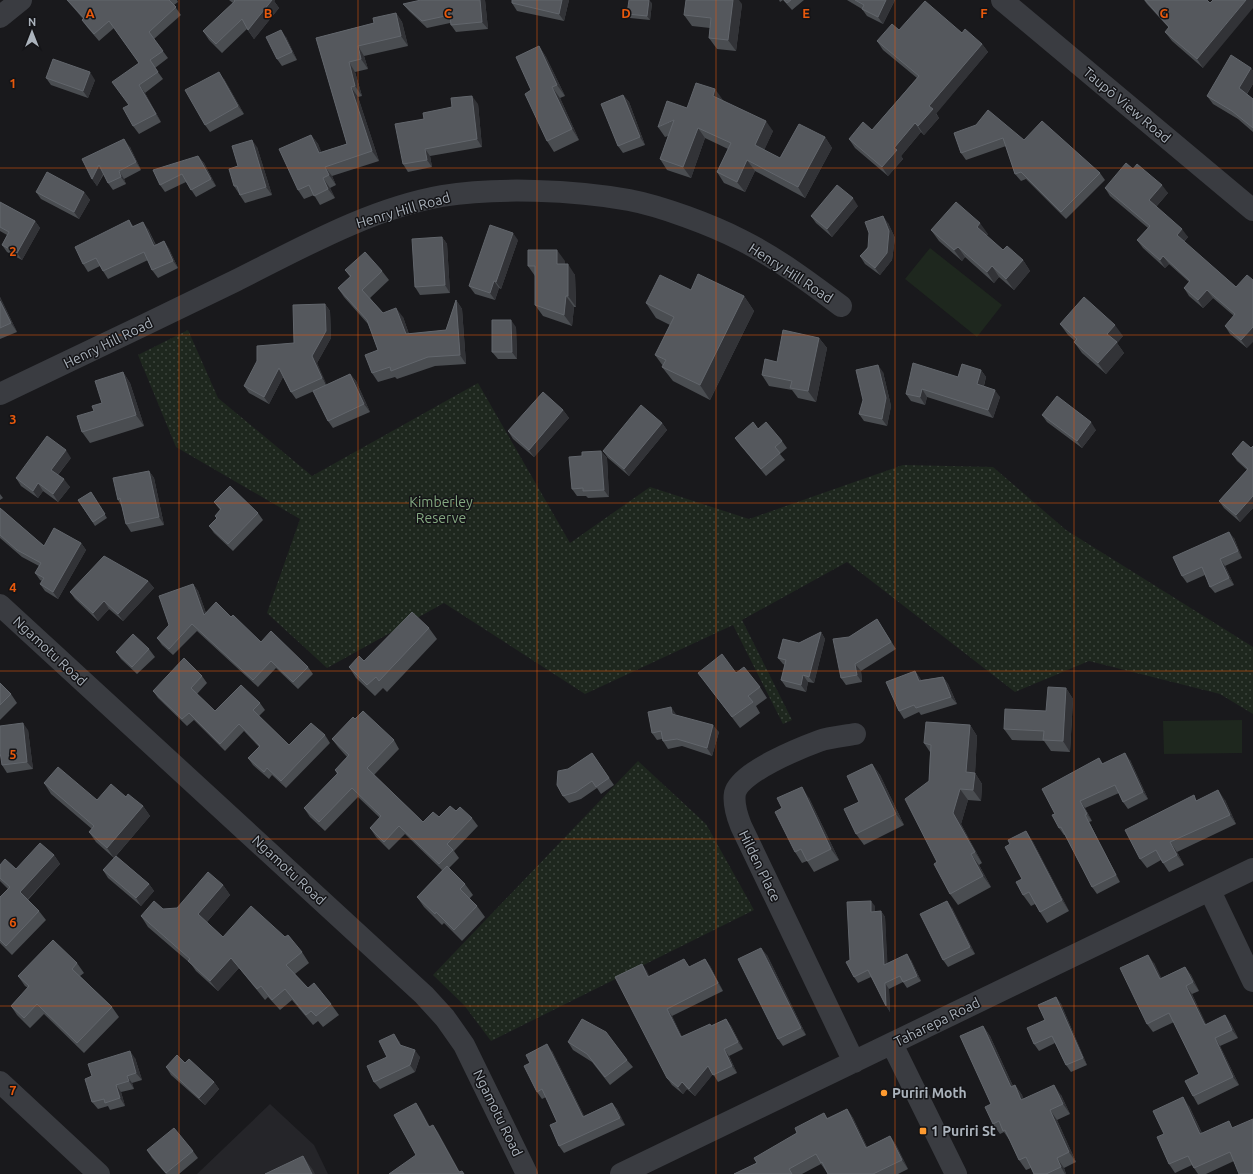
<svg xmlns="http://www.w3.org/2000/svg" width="1253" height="1174" font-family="Ubuntu,sans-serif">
  <defs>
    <pattern id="park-dots" width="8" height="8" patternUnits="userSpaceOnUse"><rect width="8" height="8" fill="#1e271e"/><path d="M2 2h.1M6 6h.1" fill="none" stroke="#3c443d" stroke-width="1.8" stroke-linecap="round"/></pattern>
  </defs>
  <rect width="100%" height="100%" fill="#19191c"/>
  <path fill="#252529" d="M270,1104L314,1145L328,1174H197Z"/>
  <path fill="#1e271e" d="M930,248L1002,305L977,337L905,279Z
    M1242,720V753L1164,754L1163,721Z"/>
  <path fill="url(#park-dots)" d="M188,330L218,398L312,476L478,383L570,543L650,487L749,519L903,465L993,467L1066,530L1253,647V714L1220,694L1089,661L1015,692L847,562L742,620L792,720L783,724L733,625L585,694L444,603L327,668L267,613L300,519L176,447L138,355Z
    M638,761L706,824L754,910L491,1041L464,1005L433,975Z"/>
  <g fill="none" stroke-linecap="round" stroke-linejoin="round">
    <path stroke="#3a3c41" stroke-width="22" d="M1002,0L1253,210
      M0,17L21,0
      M0,394C78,357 157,319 235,281C301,248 369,209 442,196C497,187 574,190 629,200C661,206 712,225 741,240C777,258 809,282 841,306
      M0,605L424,995L445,1018L464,1045L527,1174
      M1210,891L1253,981
      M892,1044L956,1174
      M854,1062L741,826C737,816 733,804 735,793C740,772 800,748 819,741C830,737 844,736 855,734
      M0,1082L99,1174
      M621,1174L1253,869"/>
  </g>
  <path fill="#4a4d51" d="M67,0H177L178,2L174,5L181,15L154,39L168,58L155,68L163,79L145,93L161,122L139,134L133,126L129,105L139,63L114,28L99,41L87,27L82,20L83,19L73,7Z
    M229,0H275L274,1L279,8L254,39L247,29L222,53L209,40L203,31L233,3Z
    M485,0L488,29L456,32L451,25L450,23L427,28L409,11L403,4Z
    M512,0H569L564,21L517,11L512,3Z
    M779,0H804L792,10L783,0L780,2Z
    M847,0H895L883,24L867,16L862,9Z
    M1144,0H1207L1203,68L1172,41L1165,32L1169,28L1147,4Z
    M652,3L650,20L630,18L627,14Z
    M742,4L736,51L717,49L709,38L710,28L692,26L684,15Z
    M396,13L402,22L408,46L364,56L368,69L355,72L362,96L358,97L379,161L332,176L336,185L330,188L335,198L320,205L314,195L304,199L298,190L311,135L318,144L321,152L347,144L316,38L374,23Z
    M899,30L962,33L982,44L988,52L936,113L939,118L924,135L921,132L901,156L903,159L888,176L855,148L849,139L872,130L917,78L883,50L877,41Z
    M286,37L297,60L282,66L277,59Z
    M539,46L546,57L565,96L560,98L579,140L554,152L547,141L531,90Z
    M1251,68L1253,71V84L1247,94L1253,99V132L1238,119L1213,104L1207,96Z
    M46,78L95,80L88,98L51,85Z
    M224,79L244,114L210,132L205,125Z
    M623,95L629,102L645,145L623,153L618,146Z
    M722,100L773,131L764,150L780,158L825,137L832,148L805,198L755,171L745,192L724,183L717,172L728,149L705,138L691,178L667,170L660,159L668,136L665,137L658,127Z
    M478,104L482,147L430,156L432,167L408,172L403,164L424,119Z
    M954,133L1024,140L1100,173L1105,180L1066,219L1026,179L1021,181L1015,174L1006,146L966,160L961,153Z
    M130,147L141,170L124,179L126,184L113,190L108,183L104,174L97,186L92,179Z
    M257,147L272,195L245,203L234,186L238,166Z
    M198,156L204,163L216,186L196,197L186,182L165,192L160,185Z
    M1133,169L1168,193L1156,207L1188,237L1184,242L1236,287L1247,348L1230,334L1225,326L1234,316L1213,298L1203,308L1189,296L1184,288L1189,282L1169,264L1165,268L1143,248L1137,240L1148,228L1110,196L1105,188Z
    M36,192H84L90,200L79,219L41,199Z
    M0,202L35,221L40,228L22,260L7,252L2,245L7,235L0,231Z
    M858,206L832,237L816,223L811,216Z
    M129,220L133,226L148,229L156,245L164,241L169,249L178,268L158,278L152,270L148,260L108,279L103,271L100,266L88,272L83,264Z
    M888,223L895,238L892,260L880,275L865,264L860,256Z
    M931,230L988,234L986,236L1003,250L1023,260L1030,271L1014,290L999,277L994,283L965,257L962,261L939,241Z
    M442,237L447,244L450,293L420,295L415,287Z
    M518,240L501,289L499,288L495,300L475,294L469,286Z
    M565,261V264L575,275L576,307H574L572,326L543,316L535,305V276L528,266Z
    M345,270L382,271L389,280L370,298L383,313L403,317L409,334L446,330L456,300L462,309L466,364L435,366L397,379L395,377L378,382L372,373L378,350L368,324L344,297L338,288L350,277Z
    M691,290L744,296L754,311L710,400L673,381L662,367L663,366L655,355L670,325L656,318L646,303Z
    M0,297L17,332L0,339Z
    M325,304L330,311L331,338L317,363L326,385L350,374L356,381L370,412L333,428L328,421L314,391L296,399L291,392L283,377L269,404L249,393L244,386L294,343Z
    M1060,324L1123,336L1117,343L1124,353L1106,374L1082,353L1074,342L1075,341L1068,335Z
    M516,327L517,359H498L492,352Z
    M819,338L827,348L816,402L798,398L792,390L769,386L762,375L777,362Z
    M981,370L986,377L984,386L1000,397L993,418L927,397L925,405L911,401L906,394Z
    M123,372L130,383L144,426L90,443L82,432L94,411L102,403Z
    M883,372L891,406L887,426L864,421L859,414Z
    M563,410L569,418L534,457L513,439L508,431Z
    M1042,415L1096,430L1082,448L1047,422Z
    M662,423L667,430L629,476L608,458L603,451Z
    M735,438L782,441L787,448L780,454L785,460L766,476L740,445Z
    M1253,446V508L1240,522L1224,508L1219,501L1247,470L1237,461L1232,454L1251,448Z
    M601,451L607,458L609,497L588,498L586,496H577L572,489L582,456Z
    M71,458L58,475L70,487L58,502L43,491L38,498L21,486L16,478Z
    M149,471L154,478L164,525L131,532L126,524L122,507L118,500Z
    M91,492L107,518L95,526L78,500Z
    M0,494L3,498L0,500Z
    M214,502L258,513L263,520L233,551L214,533L209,526L217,518L215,516L220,510Z
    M0,508L44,546L81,543L86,550L58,599L45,591L40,584L42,581L40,580L35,573L39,566L22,557L0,538Z
    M1234,538L1242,558L1225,566L1234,585L1215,593L1210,587L1205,575L1187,583L1182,576Z
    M148,581L154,588L123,621L109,609L98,621L75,599L70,592Z
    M193,584L198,591L206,613L231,617L261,642L308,667L313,674L298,689L276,668L258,687L197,631L173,655L162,645L157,638L169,625Z
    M877,619L896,649L861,671L862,682L846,685L841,678L849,637Z
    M429,628L437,639L387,692L383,688L375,696L356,678L349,667L364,661Z
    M821,632L825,639L814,683L808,682L806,692L786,687L781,680L785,665L783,664L778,658L799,643Z
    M149,649L155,657L137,674L121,659L116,652Z
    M915,671L921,680L943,677L948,684L957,704L921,715L919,712L904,719L899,711Z
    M698,673H736L760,687L767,698L756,706L760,713L740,728L706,683Z
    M202,676L207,683L197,694L215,711L260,703L265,710L259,716L289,745L325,735L330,743L286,788L272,775L269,779L253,765L248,758L259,747L244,731L225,751L194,720L187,726L158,698L153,691Z
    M0,683L11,694L17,703L0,720Z
    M1066,688L1073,699L1070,752L1051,751L1044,741L1012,740L1004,729L1046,711Z
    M676,715L719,732L712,756L682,746L668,749L663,741L662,739L657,740L652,733Z
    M355,719L394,740L399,749L374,775L423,822L456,811L472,818L478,826L454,851L459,858L449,868L465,884L473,895L469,899L477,906L485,917L462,941L444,923L442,925L424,907L417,897L442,870L405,834L389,850L376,837L370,828L380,818L358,797L325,831L310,817L304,808L337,774L335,770L347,757L338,747L332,739Z
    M970,725L977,736L975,773L982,784L981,801L968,800L961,824L982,863L979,865L991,887L958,905L950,894L937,862L929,781L930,752L924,743Z
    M28,730L33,769L7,773L2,765Z
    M592,753L614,785L601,794L597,788L581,799L569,803L563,796L568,769Z
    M1099,758L1103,764L1130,760L1148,799L1128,809L1123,802L1119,793L1085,808L1092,821L1089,822L1120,882L1097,894L1092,887L1065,835H1064L1059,828L1055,814Z
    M872,764L880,775L904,825L864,845L856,834Z
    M44,783L97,800L126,797L143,806L150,816L116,856L149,884L154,891L141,906L108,878L103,870L114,858L96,842L89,832L92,829L51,794Z
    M809,798L839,860L814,872L807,861L802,863L795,852Z
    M1197,800H1225L1236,824L1177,852L1184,865L1169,872L1161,860L1147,868L1140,859Z
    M1026,831L1033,842L1069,911L1047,923L1040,912L1035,904L1031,906L1023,895L1022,879L1010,844Z
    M54,855L60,864L28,900L39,911L46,920L12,955L0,943V897L8,889L0,881V865L16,869Z
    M223,885L230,895L207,922L223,937L302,952L309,963L295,974L308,988L331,1004L339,1015L323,1027L318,1021L313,1025L292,1000L280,1010L268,997L265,1000L239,968L218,991L196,971L191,964L148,927L141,916L177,908Z
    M875,906V912L881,911L885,917L887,964L911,960L921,981L907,988L903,982L889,989L890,1012L871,977L858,983L854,977L850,960Z
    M952,908L975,954L948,967L943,960Z
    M767,955L806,1035L783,1046L778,1039Z
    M705,959L710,966L723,991L672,1016L682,1037L710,1024L711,1026L726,1019L731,1026L743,1049L729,1056L737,1073L718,1082L713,1074L695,1096L687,1089L683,1094L672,1085L667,1078L642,964L649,976L690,967Z
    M77,963L84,973L80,976L112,1007L119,1017L84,1053L44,1014L30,1028L17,1015L11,1006L28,988L25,986L18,976Z
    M1154,963L1161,978L1185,967L1191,975L1199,991L1192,994L1206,1025L1225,1015L1231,1024L1238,1038L1220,1046L1239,1085L1198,1105L1193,1096L1199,1074L1174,1022L1153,1032L1147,1024Z
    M1056,997L1061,1004L1087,1065L1071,1072L1066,1065L1055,1043L1039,1051L1034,1044Z
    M983,1026L990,1036L1013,1086L1015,1085L1022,1095L1023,1099L1061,1095L1070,1114L1057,1120L1076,1162L1064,1168L1066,1174H1034L1031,1168L1026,1170L1019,1160L1010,1141L1004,1132L1000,1134L993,1124Z
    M399,1041L401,1046L420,1057L415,1072L380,1089L374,1082L387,1057Z
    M568,1042L627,1060L633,1067L610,1085L592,1062L573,1050Z
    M552,1051L584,1116L612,1103L617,1109L625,1125L564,1153L559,1146L557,1122L546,1097L542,1099L537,1092Z
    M135,1058L142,1080L132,1083L134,1089L121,1092L125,1106L110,1110L108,1106L98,1109L92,1102V1076Z
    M166,1067L214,1082L219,1089L205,1105L171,1075Z
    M1189,1106L1202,1133L1229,1121L1234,1161L1206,1174H1198L1192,1165L1175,1173L1169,1164Z
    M847,1109L853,1118L867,1147L890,1136L896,1145L908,1169L898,1174H828L821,1164L802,1174H734L757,1163L797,1133L824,1113L827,1118Z
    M147,1150L193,1151L198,1158L179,1174H166L152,1158Z"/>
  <path fill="#323337" d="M270,0H275L274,1L279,8L254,39L248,30Z
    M480,0H485L488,29L482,22Z
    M562,0H569L564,21L559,14Z
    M649,0L652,3L650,20L647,16Z
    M733,0H739L742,4L736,51L728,40Z
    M886,0H895L883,24L878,17Z
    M1246,0H1253V8L1203,68L1197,59Z
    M396,13L402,22L408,46L401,36Z
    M281,30L286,37L297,60L292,52Z
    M982,44L988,52L936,114L939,118L924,135L918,126L929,106Z
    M358,46L364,56L368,69L361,59Z
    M539,46L546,57L565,96L557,85Z
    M349,62L355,72L362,96L355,86Z
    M1251,68L1253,71V84L1245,96L1239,88Z
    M90,72L95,80L88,98L83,91Z
    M219,72L224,79L244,114L238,106Z
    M139,85L145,93L161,122L156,114Z
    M351,87L358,97L379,161L372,151Z
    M552,87L560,98L579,140L572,129Z
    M715,89L723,100L720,106L713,96Z
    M623,95L629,102L645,145L640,137Z
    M472,96L478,104L482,147L477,139Z
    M766,121L773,131L762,155L755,145Z
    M915,123L921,132L901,156L903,159L888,176L882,167L894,148Z
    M698,128L705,138L691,178L683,167Z
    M311,135L318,144L326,162L319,153Z
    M825,137L832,148L805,198L798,187Z
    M124,139L130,147L141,170L136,162Z
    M252,140L257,147L272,195L266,187Z
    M425,149L430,156L432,167L427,160Z
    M198,156L204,163L216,186L211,179Z
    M747,160L755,171L745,192L737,182Z
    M99,165L104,172L97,186L92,179Z
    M325,167L332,176L336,185L329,175Z
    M119,171L124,179L126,184L121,177Z
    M323,178L330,188L335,198L328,189Z
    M1162,185L1168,193L1154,209L1149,200Z
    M84,192L90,200L79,219L74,212Z
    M853,198L858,206L832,237L827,229Z
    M883,216L888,223L895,238L892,260L880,275L875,268Z
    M35,221L40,228L22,260L17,253Z
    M143,222L148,229L159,253L154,246Z
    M980,223L988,234L984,238L977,227Z
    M1182,229L1188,237L1182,243L1177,235Z
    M513,233L518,240L501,289L496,282Z
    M442,237L447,244L450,293L445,285Z
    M164,241L169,249L178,268L173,261Z
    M958,247L965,257L962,261L954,250Z
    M557,250L565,261V275L557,264Z
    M1163,256L1169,264L1165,268L1160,260Z
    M1023,260L1030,271L1014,290L1006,279Z
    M568,264L575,275L576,307L568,296Z
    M992,266L999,277L994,283L987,272Z
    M494,281L499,288L495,300L490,293Z
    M1207,290L1213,298L1203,308L1198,300Z
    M566,296L574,307L572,326L564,315Z
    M744,296L754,311L710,400L700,385Z
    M0,297L17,332L11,323L0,301Z
    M456,300L462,309L466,364L460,355Z
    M325,304L330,311L331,338L317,363L327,385L322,378L312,356Z
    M396,308L403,317L412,343L406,334Z
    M511,320L516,327L517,359L512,352Z
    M1115,325L1123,336L1117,343L1124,353L1106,374L1098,363L1107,334Z
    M1253,327V342L1247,348L1241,340Z
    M819,338L827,348L816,402L808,391Z
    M878,365L883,372L891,406L887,426L882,419Z
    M279,368L284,375L269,404L264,397Z
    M981,370L986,377L982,391L977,384Z
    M123,372L130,383L144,426L136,415Z
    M350,374L356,381L370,412L364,404Z
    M922,389L927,397L925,405L920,397Z
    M995,390L1000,397L993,418L988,410Z
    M563,410L569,418L534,457L529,450Z
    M1091,422L1096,430L1082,448L1077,441Z
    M662,423L667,430L629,476L624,469Z
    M66,450L71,458L56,477L51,470Z
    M601,451L607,458L609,497L604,490Z
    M149,471L154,478L164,525L159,517Z
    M64,479L70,487L58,502L53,494Z
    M38,483L43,491L38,498L33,491Z
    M1253,496V508L1240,522L1236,515Z
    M1229,532L1234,538L1242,558L1238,551Z
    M81,543L86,550L58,599L53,592Z
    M1220,559L1225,566L1234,585L1229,578Z
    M148,581L154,588L123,621L118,614Z
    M193,584L198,591L209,621L204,615Z
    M104,601L109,609L98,621L93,613Z
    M821,632L825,639L814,683L809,677Z
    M855,664L861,671L862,682L857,675Z
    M915,671L920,678L924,688L919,681Z
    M803,675L808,682L806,692L801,685Z
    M943,677L948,684L957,704L951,697Z
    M1066,688L1073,699L1070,752L1063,741Z
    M671,707L676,714H672Z
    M23,723L28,730L33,769L27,762Z
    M713,725L719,732L712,756L707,748Z
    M970,725L977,736L975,774V773L982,784L981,801L973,790L966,772Z
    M1125,753L1130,760L1148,799L1143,792Z
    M872,764L880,775L904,825L896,814Z
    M802,787L809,798L839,860L831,849Z
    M960,789L968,800L961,824L982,863L975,852L953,813Z
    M1218,790L1225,800L1236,824L1230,815Z
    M1080,801L1085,808L1092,821L1087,814Z
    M143,806L150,816L114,858L107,848Z
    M1085,815L1089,822L1120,882L1116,875Z
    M1026,831L1033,842L1069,911L1062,900Z
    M1170,842L1177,852L1184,865L1177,855Z
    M971,854L979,865L991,887L983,876Z
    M54,855L60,864L26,901L20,892Z
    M149,884L154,891L141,906L136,898Z
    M223,885L230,895L205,924L198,914Z
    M871,901L875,906V917L871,912Z
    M947,901L952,908L975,954L970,947Z
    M881,911L885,917L888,971L884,965Z
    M761,948L767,955L806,1035L801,1028Z
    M907,954L911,960L921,981L917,976Z
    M1148,955L1154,963L1166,987L1160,979Z
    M231,958L239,968L218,991L210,981Z
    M705,959L710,966L723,991L718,983Z
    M642,964L647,971L653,984L648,977Z
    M1185,967L1191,975L1199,991L1193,982Z
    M885,983L889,989L890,1012L886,1006Z
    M1186,986L1192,994L1211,1034L1205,1025Z
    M1056,997L1061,1004L1087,1065L1083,1058Z
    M667,1009L672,1016L686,1045L681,1037Z
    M1225,1015L1231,1024L1238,1038L1232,1030Z
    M726,1019L731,1026L743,1049L738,1042Z
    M983,1026L990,1036L1018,1097L1011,1087Z
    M394,1034L399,1041L405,1053L400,1045Z
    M1215,1038L1220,1046L1239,1085L1233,1077Z
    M547,1044L552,1051L588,1124L583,1117Z
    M724,1049L729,1056L737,1073L732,1066Z
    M415,1050L420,1057L415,1072L410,1065Z
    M130,1051L135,1058L142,1080L136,1073Z
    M708,1066L714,1073L695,1096L689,1089Z
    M127,1076L132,1083L134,1089L129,1081Z
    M214,1082L219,1089L205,1105L199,1098Z
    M682,1082L687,1089L683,1094L678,1087Z
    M116,1085L121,1092L125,1106L120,1098Z
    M1015,1085L1022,1095L1028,1110L1021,1100Z
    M1054,1085L1061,1095L1070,1114L1063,1104Z
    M1183,1097L1189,1106L1206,1142L1200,1134Z
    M416,1103L421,1110L434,1134L429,1127Z
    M612,1103L617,1109L625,1125L620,1118Z
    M847,1109L853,1118L872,1157L866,1148Z
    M1050,1110L1057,1120L1076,1162L1069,1152Z
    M433,1125L438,1132L461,1174H460Z
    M890,1136L896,1145L908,1169L902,1160Z
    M303,1156L313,1170L315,1174H312Z
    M1057,1158L1064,1168L1066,1174H1065L1061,1167Z"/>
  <path fill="#55585d" stroke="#62666c" d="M67,0H169L176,7L149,32L163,51L150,60L158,72L139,85L156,114L133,126L123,108L129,105L112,82L139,63L109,21L94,34L82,20L84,18Z
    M234,0H272L248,30L242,19L216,44L203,31L235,1Z
    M421,0H480L482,22L451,25L450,15L422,21L403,4Z
    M512,0H562L559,14L512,3Z
    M629,0H649L647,16L627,14Z
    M686,0H733L728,40L709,38L711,18L684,15Z
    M784,0H791L787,3Z
    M855,0H886L878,17L862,9L864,5Z
    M1145,0H1207L1210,3L1213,0H1246L1197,59L1165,32L1169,27Z
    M925,1L962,33L965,29L982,44L929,106L933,109L918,126L915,123L894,148L897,150L882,167L849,139L863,122L872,130L919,76L877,41L892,24L899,30Z
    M396,13L401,36L358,46L361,59L349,62L355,86L351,87L372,151L325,167L329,175L323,178L328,189L314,196L309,185L298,190L279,149L311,135L319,153L347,144L316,38L374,23L373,18Z
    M281,30L292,52L277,59L266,37Z
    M539,46L557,85L552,87L572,129L547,141L525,94L531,90L516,57Z
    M1231,55L1251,68L1239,88L1253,99V128L1232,111L1207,96Z
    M53,59L90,72L83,91L46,78Z
    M219,72L238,106L205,125L185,90Z
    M696,83L715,89L713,96L766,121L755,145L780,158L799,124L825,137L798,187L747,160L737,182L717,172L731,143L698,128L683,167L660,159L674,120L658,127L667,101L687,108Z
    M623,95L640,137L618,146L601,104Z
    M472,96L477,139L425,149L427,160L403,164L395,124L424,119L423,113L452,107L451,98Z
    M988,110L1024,140L1042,121L1100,173L1061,212L1021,172L1015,174L1003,138L961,153L954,133L976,125Z
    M124,139L136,162L119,171L121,177L108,183L99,165L92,179L82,159Z
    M252,140L266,187L240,195L237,186H234L229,169L238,166L232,146Z
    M198,156L211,179L191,190L182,174L160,185L153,170Z
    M1126,163L1133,169L1137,164L1162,185L1149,200L1182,229L1177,235L1236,287L1247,275L1253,280V327L1241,340L1225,326L1235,314L1207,290L1198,300L1184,288L1190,281L1163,256L1160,260L1137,240L1150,226L1105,188Z
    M47,172L84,192L74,212L36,192Z
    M837,185L853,198L827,229L811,216Z
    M0,202L35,221L17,253L2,245L9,232L0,227Z
    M956,202L980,223L977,227L1003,250L1007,246L1023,260L1006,279L992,266L987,272L958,247L954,250L931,230Z
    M883,216L889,231L887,253L875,268L860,256L868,248L869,233L865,222Z
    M129,220L132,227L143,222L154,246L164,241L173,261L152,270L144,252L103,271L96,258L83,264L75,247Z
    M490,225L513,233L496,282L494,281L490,293L469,286Z
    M442,237L445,285L415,287L412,239Z
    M528,250H557V264H568V296H566L564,315L535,305V266H528Z
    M365,252L382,271L362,290L383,313L396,308L406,334L446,330L456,300L460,355L428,357L391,371L390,367L372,373L365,355L378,350L367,320L338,288L351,276L345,270Z
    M698,274L744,296L700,385L662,367L666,360L655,355L674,317L646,303L660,275L691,290Z
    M1084,297L1115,325L1107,334L1117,342L1098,363L1074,342L1077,339L1060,324Z
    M0,301L11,323L0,328Z
    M325,304L326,331L312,356L322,378L291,392L279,368L264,397L244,386L257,361V346L294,343L293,305Z
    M492,320H511L512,352H492Z
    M783,330L819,338L808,391L790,388L792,381L762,375L765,359L777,362Z
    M913,363L958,377L962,364L981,370L977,384L995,390L988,410L922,389L920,397L906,394Z
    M878,365L886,398L882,419L859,414L863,400L856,370Z
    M123,372L136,415L82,432L77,416L94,411L92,406L102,403L95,381Z
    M350,374L364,404L328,421L313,391Z
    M543,392L563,410L529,450L508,431Z
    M1057,396L1091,422L1077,441L1042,415Z
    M641,405L662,423L624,469L603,451Z
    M753,422L758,429L766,422L782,441L775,447L780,453L761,469L735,438Z
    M47,436L66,450L51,470L64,479L53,494L38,483L33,491L16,478Z
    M1243,441L1251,448L1253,446V496L1236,515L1219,501L1248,469L1232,454Z
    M601,451L604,490L583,491V488L572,489L569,457L582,456V452Z
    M149,471L159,517L126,524L120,498L118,500L113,478Z
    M230,486L258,513L228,544L209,526L217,518L215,516L221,509L214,502Z
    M91,492L105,514L93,522L78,500Z
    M0,508L44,546L54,528L81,543L53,592L40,584L44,578L35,573L41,563L17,550L0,535Z
    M1229,532L1238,551L1220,559L1229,578L1210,587L1202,567L1182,576L1173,557Z
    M104,556L148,581L118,614L104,601L93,613L70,592Z
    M193,584L204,615L216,602L231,617L233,615L261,642L271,631L308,667L293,682L271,661L253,680L192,624L169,649L157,638L169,625L159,596Z
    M412,612L429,628L379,681L376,677L367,685L349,667L359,656L364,661Z
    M877,619L891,642L855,664L857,675L841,678L833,639L849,637Z
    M821,632L809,677L803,675L801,685L781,680L786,660L778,658L783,639L799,643Z
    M133,634L149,649L132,667L116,652Z
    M722,654L736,673L744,667L760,687L748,696L753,702L732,717L698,673Z
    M184,658L202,676L191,688L215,711L241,685L260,703L253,710L289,745L311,723L325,735L281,781L267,768L264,772L248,758L260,746L239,724L220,744L189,713L182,719L153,691Z
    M915,671L919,681L943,677L951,697L916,708L914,705L899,711L886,682Z
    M0,683L11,694L0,705Z
    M1048,687L1066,688L1063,741L1043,740L1044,731L1004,729L1005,709L1046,711Z
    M671,707L672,714L713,725L707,748L677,739L663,741L661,731L652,733L648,712Z
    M363,711L394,740L367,768L423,822L433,812L439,817L450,806L456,811L460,807L472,818L447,844L453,850L439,864L399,826L384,842L370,828L381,816L352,788L319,822L304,808L338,773L335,770L349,755L332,739L353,717L355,719Z
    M926,722L970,725L966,772L975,773L973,790L960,789L953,813L975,852L971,854L983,876L950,894L934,864L937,862L905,799L929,781L931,745L924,743Z
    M23,723L27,762L2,765L0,752V726Z
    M592,753L609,778L596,787L592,781L576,792L563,796L557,785L558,771L568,769Z
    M1125,753L1143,792L1123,802L1115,785L1080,801L1087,814L1085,815L1116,875L1092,887L1061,827L1059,828L1052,815L1055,814L1042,789L1099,758L1102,764Z
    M872,764L896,814L856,834L844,809L859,802L847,776Z
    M58,767L97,800L111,784L126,797L128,794L143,806L107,848L89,832L94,826L44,783Z
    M802,787L831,849L807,861L801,849L795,852L775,812L782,808L777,798Z
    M1218,790L1230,815L1170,842L1177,855L1163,863L1156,850L1140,859L1125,830L1194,795L1196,801Z
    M1026,831L1062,900L1040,912L1029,892L1023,895L1016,882L1022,879L1005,847L1010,844L1008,840Z
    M40,843L54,855L20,892L39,911L6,946L0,940V897L10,887L0,878V865L5,859L16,869Z
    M116,856L149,884L136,898L103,870Z
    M447,866L465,884L460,889L477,906L454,930L436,912L435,914L417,897Z
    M208,872L223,885L198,914L223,937L251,906L285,937L288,935L302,952L286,965L308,988L314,983L331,1004L316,1016L311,1011L306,1015L285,989L272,1000L261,986L257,989L231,958L210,981L188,961L190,959L141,916L154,901L163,909L177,908Z
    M871,901V912L881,911L884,965L907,954L917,976L903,982L900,976L885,983L886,1006L868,970L854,977L846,962L850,960L847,902Z
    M947,901L970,947L943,960L920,914Z
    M53,940L77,963L72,969L112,1007L77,1043L37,1004L24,1018L11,1006L29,986L18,976Z
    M761,948L801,1028L778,1039L738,959Z
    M1148,955L1160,979L1185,967L1193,982L1186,986L1205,1025L1225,1015L1232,1030L1215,1038L1233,1077L1193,1096L1185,1081L1199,1074L1169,1013L1147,1024L1120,968Z
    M684,959L689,967L705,959L718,983L667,1009L681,1037L710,1024L711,1026L726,1019L738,1042L724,1049L732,1066L713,1075L708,1066L689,1089L682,1082L678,1087L667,1078L615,977L642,964L648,977Z
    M1056,997L1083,1058L1066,1065L1052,1036L1034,1044L1027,1028L1045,1020L1038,1005Z
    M582,1019L606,1032L627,1060L605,1077L587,1054L568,1042Z
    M983,1026L1011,1087L1015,1085L1021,1100L1054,1085L1063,1104L1050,1110L1069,1152L1057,1158L1061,1167L1046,1174H1034L1026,1157L1019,1160L1005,1130L1003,1131L999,1121L993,1124L985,1107L991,1104L960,1036Z
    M394,1034L400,1045L415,1050L410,1065L374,1082L367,1066L387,1057L379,1041Z
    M547,1044L583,1117L612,1103L620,1118L559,1146L550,1125L557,1122L542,1089L537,1092L524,1066L530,1063L526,1055Z
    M130,1051L136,1073L127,1076L129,1081L116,1085L120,1098L105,1103L104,1099L92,1102L85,1079L92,1076L88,1064Z
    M177,1055L185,1063L189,1059L214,1082L199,1098L166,1067Z
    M1183,1097L1200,1134L1229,1121L1232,1128L1253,1119V1174H1239L1230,1152L1194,1168L1188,1156L1169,1164L1157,1137L1164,1134L1153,1111Z
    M416,1103L429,1127L433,1125L459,1172L462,1171L464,1174H389L416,1155L394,1115Z
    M847,1109L866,1148L890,1136L902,1160L873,1174H828L822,1162L821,1163L816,1154L789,1169L792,1174H734L757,1163L754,1158L797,1133L795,1128L824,1113L827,1119Z
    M174,1128L193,1151L166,1173L147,1150Z
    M303,1156L312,1174H265Z"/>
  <path fill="none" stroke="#e8590c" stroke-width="1" stroke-opacity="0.55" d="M179,0V1174M358,0V1174M537,0V1174M716,0V1174M895,0V1174M1074,0V1174M0,168H1253M0,335H1253M0,503H1253M0,671H1253M0,839H1253M0,1006H1253"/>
  <g fill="#fe9a2f" stroke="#141417" stroke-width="1.5">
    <circle cx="884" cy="1093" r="4"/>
    <rect x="919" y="1127" width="8" height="8" rx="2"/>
  </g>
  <g text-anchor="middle" stroke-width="3" stroke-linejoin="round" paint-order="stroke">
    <g font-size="14" fill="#abb3bc" stroke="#141417">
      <text transform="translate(1127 105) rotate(40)" y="5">Taupō View Road</text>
      <text transform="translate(403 210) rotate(-16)" y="5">Henry Hill Road</text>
      <text transform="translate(791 273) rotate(33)" y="5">Henry Hill Road</text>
      <text transform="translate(108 343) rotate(-26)" y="5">Henry Hill Road</text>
      <text transform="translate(50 651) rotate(43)" y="5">Ngamotu Road</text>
      <text transform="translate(760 866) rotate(64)" y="5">Hilden Place</text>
      <text transform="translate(289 870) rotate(43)" y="5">Ngamotu Road</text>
      <text transform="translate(937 1022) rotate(-26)" y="5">Taharepa Road</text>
      <text transform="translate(498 1113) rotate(64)" y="5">Ngamotu Road</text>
    </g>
    <g font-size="14" fill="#84a881" stroke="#141417">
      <text x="441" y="507">Kimberley<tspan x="441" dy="16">Reserve</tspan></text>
    </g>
    <g font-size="14" font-weight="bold" fill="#abb3bc" stroke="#141417" text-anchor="start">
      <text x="892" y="1098">Puriri Moth</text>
      <text x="931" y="1136">1 Puriri St</text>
    </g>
  </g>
  <g font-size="13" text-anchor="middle" font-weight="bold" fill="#e8590c" stroke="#141417" stroke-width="3" stroke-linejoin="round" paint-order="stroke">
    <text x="90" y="18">A</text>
    <text x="268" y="18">B</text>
    <text x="448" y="18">C</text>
    <text x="626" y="18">D</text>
    <text x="806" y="18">E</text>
    <text x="984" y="18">F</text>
    <text x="1164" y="18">G</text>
    <text x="13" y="88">1</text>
    <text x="13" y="256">2</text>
    <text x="13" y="424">3</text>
    <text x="13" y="592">4</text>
    <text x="13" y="759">5</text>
    <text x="13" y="927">6</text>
    <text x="13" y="1095">7</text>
  </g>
  <g transform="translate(32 32)" stroke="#141417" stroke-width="3" paint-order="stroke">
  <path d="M0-3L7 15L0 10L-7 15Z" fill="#abb3bc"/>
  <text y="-6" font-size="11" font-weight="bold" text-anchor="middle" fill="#abb3bc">N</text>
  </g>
</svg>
